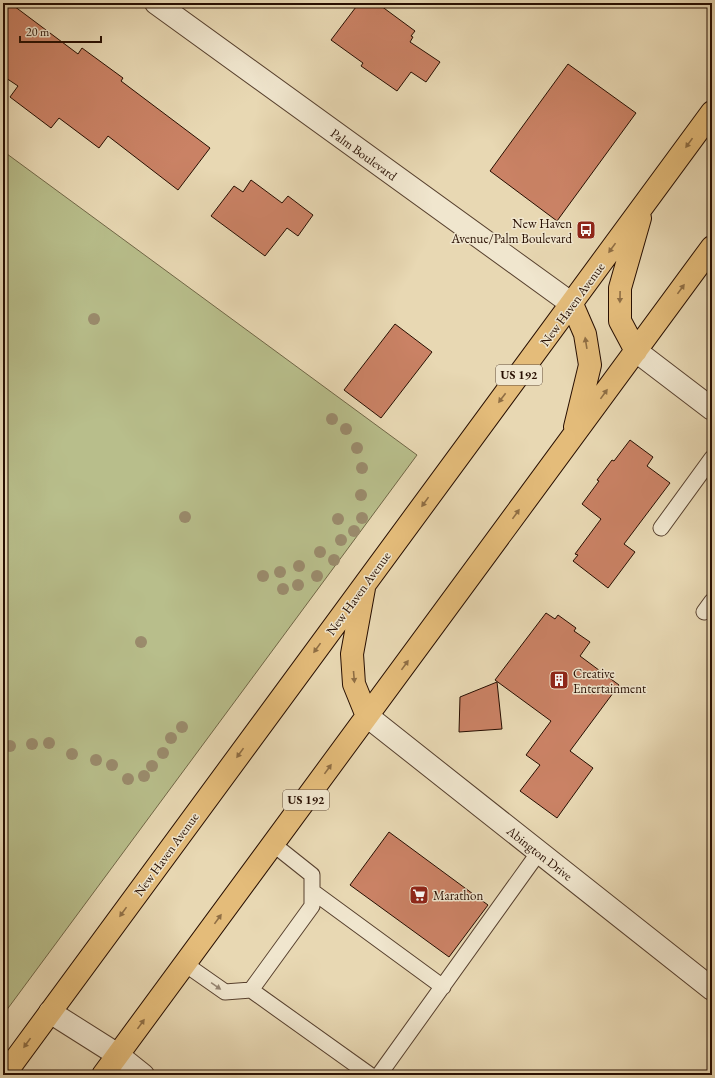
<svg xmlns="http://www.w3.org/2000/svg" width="715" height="1078" font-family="'EB Garamond',serif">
  <rect width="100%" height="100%" fill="#e8d8b3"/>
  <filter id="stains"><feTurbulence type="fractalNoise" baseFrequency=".005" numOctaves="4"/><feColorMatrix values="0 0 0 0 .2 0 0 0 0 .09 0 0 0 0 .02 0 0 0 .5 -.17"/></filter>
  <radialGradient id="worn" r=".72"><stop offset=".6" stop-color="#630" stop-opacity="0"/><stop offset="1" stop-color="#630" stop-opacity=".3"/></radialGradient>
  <path fill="#b8be8b" stroke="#706646" d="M3,151L417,455L3,1015Z"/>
  <path fill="#ca8265" stroke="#270e01" d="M3,3H10L78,54L82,48L123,78L121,81L210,148L178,190L108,136L99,148L59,118L51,128L10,97L18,86L3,76Z
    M359,3H377L415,31L411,36L413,37L410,42L440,62L426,82L411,72L397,91L361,66L363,63L331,40Z
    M568,64L636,113L557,221L490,171Z
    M251,180L282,203L288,196L313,215L298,236L287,228L265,256L211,216L234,186L243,192Z
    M395,324L432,352L381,418L344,390Z
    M630,440L653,457L647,466L670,483L624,544L635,552L608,588L573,561L578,555L575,554L601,519L582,504L599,481L597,480L612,460L614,461Z
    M546,613L555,619L558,615L576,628L574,631L590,642L580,656L619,685L570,751L593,768L557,818L520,791L540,765L526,755L551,721L495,680Z
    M497,682L502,729L459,732L460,697Z
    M389,832L488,905L449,957L350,885Z"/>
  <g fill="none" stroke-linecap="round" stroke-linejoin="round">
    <g stroke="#57402e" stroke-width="17">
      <path id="lane" d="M661,528L712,458
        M704,612L712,601
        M312,891L443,987
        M185,964L225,992L251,990L370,1075
        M251,990L312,906V875L273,844
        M379,1075L539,852"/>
    </g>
    <g stroke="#57402e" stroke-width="24">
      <path id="street" d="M156,3L572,304
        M636,351L712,409
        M367,716L712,989
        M50,1012L118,1055L143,1075"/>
    </g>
    <g stroke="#270e01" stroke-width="24">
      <path id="primary" d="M572,304L585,334L590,365L575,427
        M636,351L620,321V288L640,218
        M364,588L352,654L354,684L367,716
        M4,1075L712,112
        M103,1075L712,247"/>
    </g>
    <use href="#lane" stroke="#f0e6ce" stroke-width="15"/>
    <use href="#street" stroke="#f0e6ce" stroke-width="22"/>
    <use href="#primary" stroke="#e4bc7a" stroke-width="22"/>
  </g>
  <g fill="#9a8b6c">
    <circle cx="94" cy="319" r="6"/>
    <circle cx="332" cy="419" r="6"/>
    <circle cx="346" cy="429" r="6"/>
    <circle cx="357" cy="448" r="6"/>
    <circle cx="362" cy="468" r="6"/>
    <circle cx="361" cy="495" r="6"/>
    <circle cx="185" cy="517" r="6"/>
    <circle cx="362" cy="518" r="6"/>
    <circle cx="338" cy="519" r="6"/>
    <circle cx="354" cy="531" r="6"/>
    <circle cx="341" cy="540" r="6"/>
    <circle cx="320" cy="552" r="6"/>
    <circle cx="334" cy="560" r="6"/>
    <circle cx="299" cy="566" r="6"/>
    <circle cx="280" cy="572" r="6"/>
    <circle cx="263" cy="576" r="6"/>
    <circle cx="317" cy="576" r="6"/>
    <circle cx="298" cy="585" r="6"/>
    <circle cx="283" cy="589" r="6"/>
    <circle cx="141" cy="642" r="6"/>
    <circle cx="182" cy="727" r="6"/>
    <circle cx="171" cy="738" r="6"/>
    <circle cx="49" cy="743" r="6"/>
    <circle cx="32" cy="744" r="6"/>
    <circle cx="10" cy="746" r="6"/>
    <circle cx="163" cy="753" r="6"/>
    <circle cx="72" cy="754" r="6"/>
    <circle cx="96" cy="760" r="6"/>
    <circle cx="112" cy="765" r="6"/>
    <circle cx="152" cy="766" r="6"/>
    <circle cx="144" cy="776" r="6"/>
    <circle cx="128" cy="779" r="6"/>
  </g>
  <defs><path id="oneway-solid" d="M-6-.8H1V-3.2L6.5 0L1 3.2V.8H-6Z"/></defs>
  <g fill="#8f6e44">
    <use href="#oneway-solid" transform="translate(689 143) rotate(126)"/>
    <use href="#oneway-solid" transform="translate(612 248) rotate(126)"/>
    <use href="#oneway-solid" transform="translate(681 289) rotate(-54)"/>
    <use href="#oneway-solid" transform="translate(620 297) rotate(91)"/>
    <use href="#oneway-solid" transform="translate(586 343) rotate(-99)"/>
    <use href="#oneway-solid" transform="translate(604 394) rotate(-54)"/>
    <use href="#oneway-solid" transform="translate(502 398) rotate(127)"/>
    <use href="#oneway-solid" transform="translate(425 502) rotate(126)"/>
    <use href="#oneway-solid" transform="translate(516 514) rotate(-54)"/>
    <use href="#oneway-solid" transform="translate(317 648) rotate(126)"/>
    <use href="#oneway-solid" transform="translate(405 665) rotate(-54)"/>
    <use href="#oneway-solid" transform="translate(354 677) rotate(85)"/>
    <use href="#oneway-solid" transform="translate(240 753) rotate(126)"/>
    <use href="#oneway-solid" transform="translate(328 769) rotate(-54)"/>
    <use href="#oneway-solid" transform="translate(123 912) rotate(126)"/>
    <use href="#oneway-solid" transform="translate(218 919) rotate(-54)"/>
    <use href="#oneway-solid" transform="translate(141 1024) rotate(-54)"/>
    <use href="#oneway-solid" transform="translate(27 1043) rotate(126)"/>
  </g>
  <use fill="#968572" href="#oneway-solid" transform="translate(216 986) rotate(35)"/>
  <defs>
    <g id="bus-square" transform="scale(1)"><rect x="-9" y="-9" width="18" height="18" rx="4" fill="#8f2418" stroke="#f0e6ce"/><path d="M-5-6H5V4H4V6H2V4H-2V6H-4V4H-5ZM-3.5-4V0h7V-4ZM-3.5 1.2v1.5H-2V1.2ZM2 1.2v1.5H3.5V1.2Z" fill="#fff"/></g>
    <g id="building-square" transform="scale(1)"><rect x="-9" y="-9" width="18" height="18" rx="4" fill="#8f2418" stroke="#f0e6ce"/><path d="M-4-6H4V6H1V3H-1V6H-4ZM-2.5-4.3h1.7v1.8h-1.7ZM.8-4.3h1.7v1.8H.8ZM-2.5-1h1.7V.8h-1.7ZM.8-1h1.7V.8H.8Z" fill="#fff"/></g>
    <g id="supermarket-square" transform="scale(1)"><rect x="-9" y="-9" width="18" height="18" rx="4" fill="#8f2418" stroke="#f0e6ce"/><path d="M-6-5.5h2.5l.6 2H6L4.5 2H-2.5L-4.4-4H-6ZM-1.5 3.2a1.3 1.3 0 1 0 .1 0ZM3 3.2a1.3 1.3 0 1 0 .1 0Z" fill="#fff"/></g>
  </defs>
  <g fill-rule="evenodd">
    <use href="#bus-square" x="586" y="230"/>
    <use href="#building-square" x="559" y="680"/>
    <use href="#supermarket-square" x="419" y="895"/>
  </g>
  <g text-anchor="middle" stroke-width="3" stroke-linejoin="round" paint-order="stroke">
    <g fill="#f0e6ce" stroke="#634f3e" stroke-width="1">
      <rect x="496" y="365" width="46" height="20" rx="3"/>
      <rect x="283" y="790" width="46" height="20" rx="3"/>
    </g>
    <g font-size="12" font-weight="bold" fill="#270e01">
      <text x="519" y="379">US 192</text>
      <text x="306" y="804">US 192</text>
    </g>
    <g font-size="13" fill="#270e01" stroke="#f0e6ce">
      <text transform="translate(364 154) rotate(36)" y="5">Palm Boulevard</text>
      <text transform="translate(572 304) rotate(-54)" y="5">New Haven Avenue</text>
      <text transform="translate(358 593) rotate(-54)" y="5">New Haven Avenue</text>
      <text transform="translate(540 853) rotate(38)" y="5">Abington Drive</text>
      <text transform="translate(166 854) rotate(-54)" y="5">New Haven Avenue</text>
    </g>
    <g font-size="13" fill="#270e01" stroke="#f0e6ce" text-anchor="start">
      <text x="572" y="228" text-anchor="end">New Haven<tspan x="572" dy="15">Avenue/Palm Boulevard</tspan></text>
      <text x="573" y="678">Creative<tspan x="573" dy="15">Entertainment</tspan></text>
      <text x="433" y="900">Marathon</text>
    </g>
  </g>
  <rect width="715" height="1078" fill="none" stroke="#e8d8b3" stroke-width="16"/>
  <rect x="4" y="4" width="707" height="1070" fill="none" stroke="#270e01" stroke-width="2"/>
  <rect x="8" y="8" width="699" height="1062" fill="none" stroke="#270e01"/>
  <path d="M20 36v6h81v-6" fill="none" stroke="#270e01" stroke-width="2"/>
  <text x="26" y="36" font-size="12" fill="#270e01" stroke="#f0e6ce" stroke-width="3" paint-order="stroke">20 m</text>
  <rect width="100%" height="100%" filter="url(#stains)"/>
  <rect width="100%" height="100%" fill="url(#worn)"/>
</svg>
